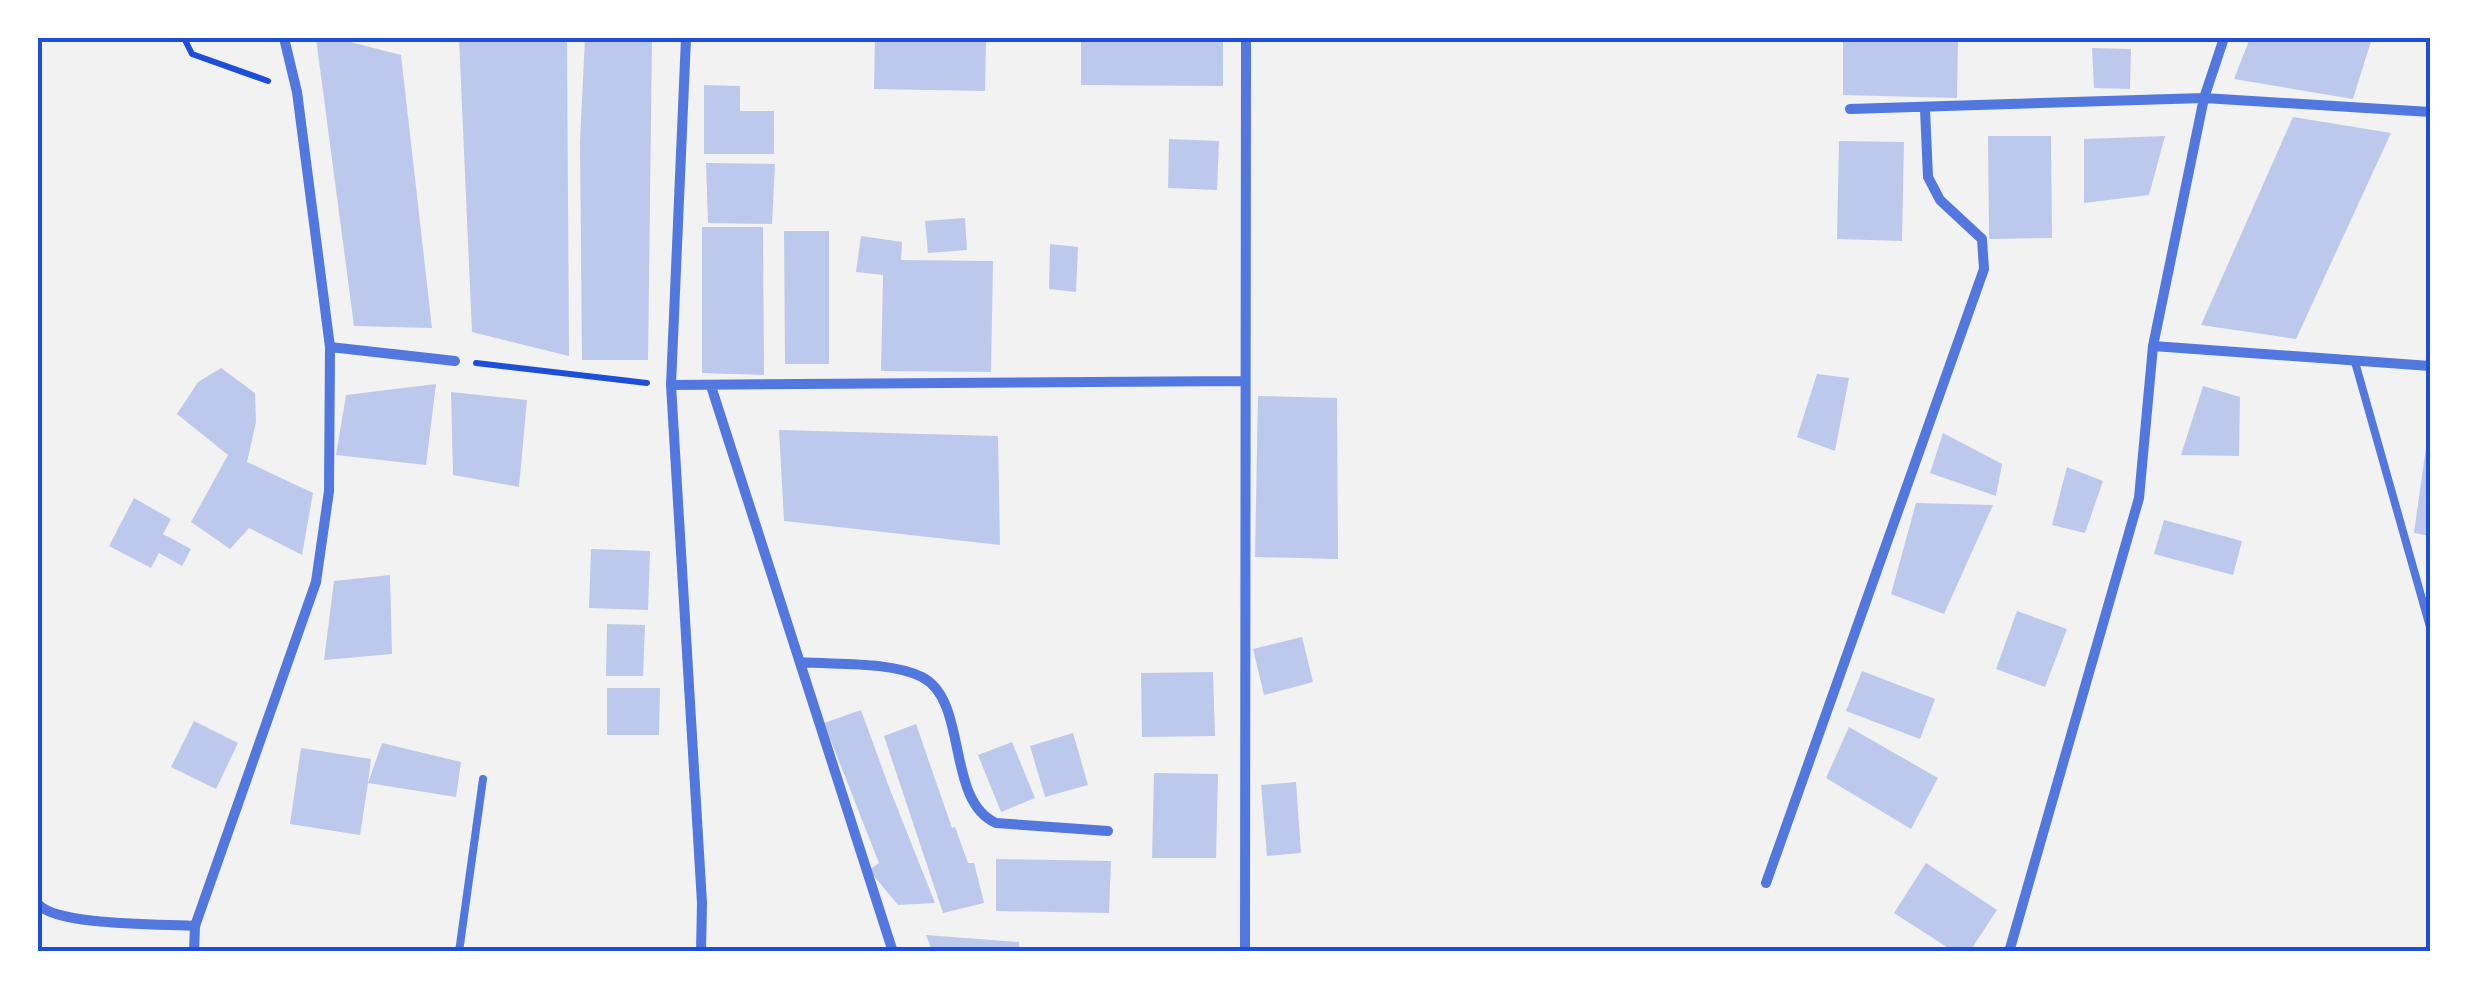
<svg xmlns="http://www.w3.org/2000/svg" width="2468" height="989" font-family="'Fira Sans Condensed',sans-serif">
  <rect width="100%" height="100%" fill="#f2f2f2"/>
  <path fill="#bdc9ec" d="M316,38H335L401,55L432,328L354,326Z
    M459,38H567L569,356L472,332Z
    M585,38H652L648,360H582L580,141Z
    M875,38H986L985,91L874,89Z
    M1081,38H1223V86L1081,85Z
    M1843,38H1958L1957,98L1843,95Z
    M2250,38H2372L2353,99L2234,79Z
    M2092,48L2131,49L2130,89L2094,88Z
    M704,85L740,86V111H774V154H704Z
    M2293,117L2391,133L2296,339L2201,325Z
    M1988,136H2051L2052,238L1989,239Z
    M2165,136L2149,195L2084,203V139Z
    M1169,139L1219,141L1217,190L1168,188Z
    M1839,141L1904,142L1902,241L1837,239Z
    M706,163L775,164L772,224L708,223Z
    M965,218L967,250L928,253L925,221Z
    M702,227H763L764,375L702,373Z
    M784,231H829V364H785Z
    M861,236L902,242L901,260L993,261L991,372L881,371L883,275L856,272Z
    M1050,244L1078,247L1076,292L1049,289Z
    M221,368L255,393L256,422L247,462L313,493L302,555L249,528L230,549L191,522L228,455L177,414L198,382Z
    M1817,374L1849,378L1835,451L1797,437Z
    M436,384L426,465L336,455L346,395Z
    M2203,386L2240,397L2239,456L2181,455Z
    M451,392L527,400L519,487L453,475Z
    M1258,396L1337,398L1338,559L1255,557Z
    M779,430L998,436L1000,545L784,521Z
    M1943,433L2002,464L1996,496L1930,473Z
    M2428,433H2430V536L2414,533Z
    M2067,467L2103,481L2085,533L2052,525Z
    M134,498L171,519L163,534L191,549L182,566L159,553L151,568L109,546Z
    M1916,503L1993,505L1944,614L1891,594Z
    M2164,520L2242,541L2233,575L2154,554Z
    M591,549L650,551L648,610L589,608Z
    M390,575L392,654L324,660L334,581Z
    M2017,611L2067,629L2045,687L1996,669Z
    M607,624L645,625L643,676H606Z
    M1302,637L1313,682L1264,695L1253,649Z
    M1862,671L1935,699L1920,739L1846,711Z
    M1213,672L1215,736L1142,737L1141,673Z
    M607,688H660L659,735H607Z
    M861,710L889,787L935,903L898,905L869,870L879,863L824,723Z
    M194,721L238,743L216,789L171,767Z
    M916,724L952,828L955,827L968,863H974L984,903L943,913L884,736Z
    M1849,727L1938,778L1911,829L1826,778Z
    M1073,733L1088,785L1045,797L1030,746Z
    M1012,742L1035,798L1001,812L978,755Z
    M382,743L461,762L456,797L368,783L360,835L290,824L301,748L371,759L368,783Z
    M1154,773L1218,774L1216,858H1152Z
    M1296,782L1301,853L1267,856L1261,785Z
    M996,859L1111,861L1109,913L996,911Z
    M1926,863L1997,910L1970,951H1953L1894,913Z
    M926,935L1019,942V951H932Z"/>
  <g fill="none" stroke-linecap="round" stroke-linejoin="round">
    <path stroke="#1d4ed8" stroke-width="6" d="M184,38L192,54L268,81
      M476,363L647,383"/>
    <path stroke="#5277de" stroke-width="8" d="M2355,362L2430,627
      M459,952L483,779"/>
    <path stroke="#5277de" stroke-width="10" d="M686,38L671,385L702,903L701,952
      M1850,109L2204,98L2430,112
      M2153,346L2430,366
      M330,347L455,361
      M671,385L1242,381
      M711,386L893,952
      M800,662C837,665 889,661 922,677C969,701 945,800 996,823L1108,831
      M1766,883L1984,269L1982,239L1940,200L1928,177L1925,109
      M38,904C56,926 163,924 195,926
      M194,952L195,926L316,582L329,491L330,347L297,92L284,38
      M1245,952L1246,38
      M2009,952L2139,498L2153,346L2204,98L2224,38"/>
  </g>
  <rect width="2468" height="989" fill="none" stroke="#ffffff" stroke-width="80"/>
  <rect x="40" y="40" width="2388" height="909" fill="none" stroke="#1d4ed8" stroke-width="4"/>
</svg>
